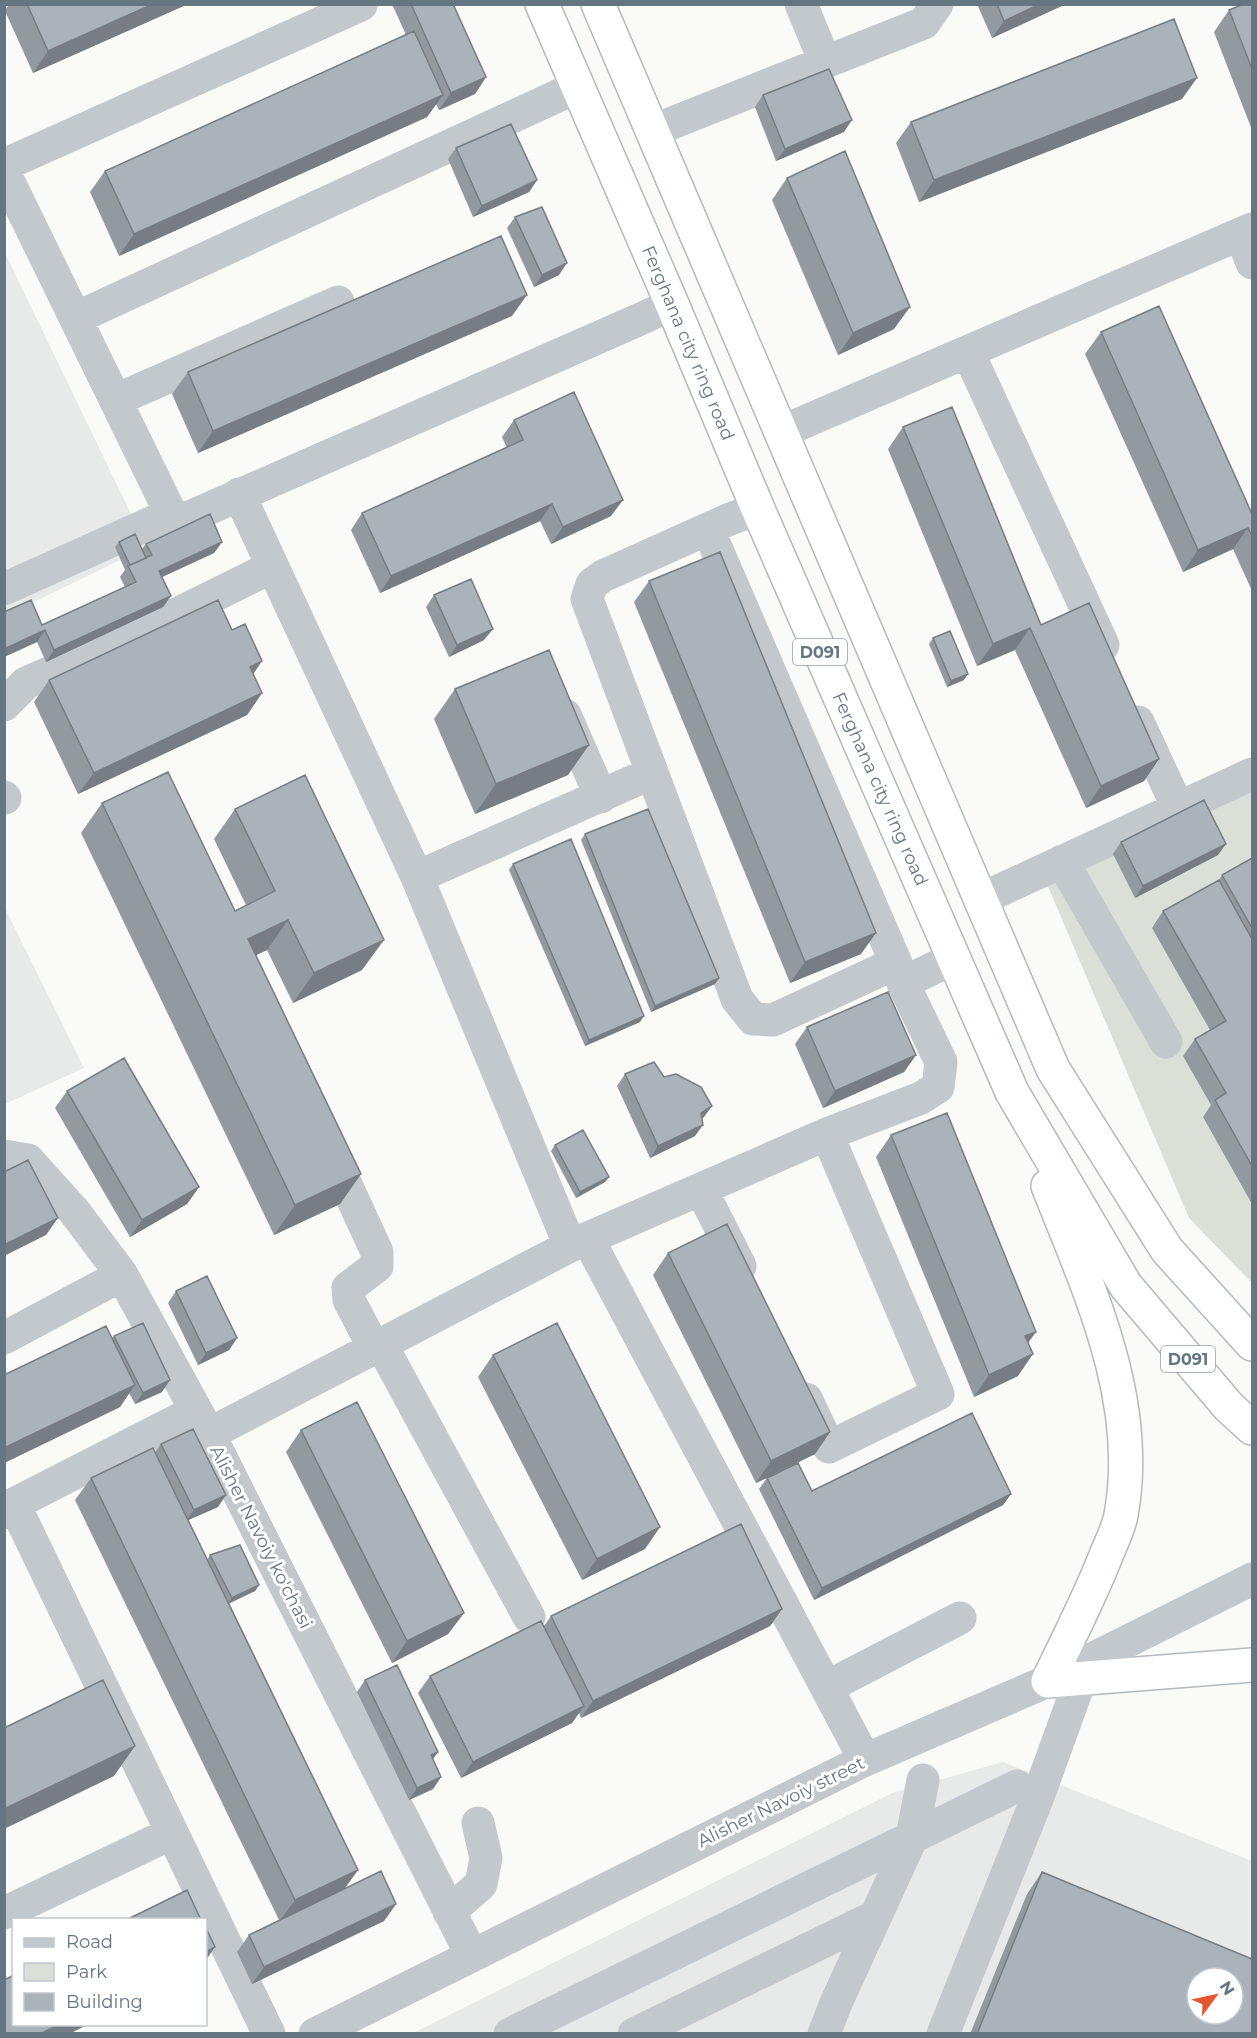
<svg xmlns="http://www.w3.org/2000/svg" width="1257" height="2038" font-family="Montserrat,sans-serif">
  <rect width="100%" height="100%" fill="#fafaf8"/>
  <path fill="#e8e9e9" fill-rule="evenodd" d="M4,251L147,547L5,616H4Z
    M5,908L84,1068L5,1104H4Z
    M1003,1762L1252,1861V2033L411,2034L892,1793ZM1197,1978H1233V2014H1197Z"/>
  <path fill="#dadfd7" d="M1252,781V1283L1189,1218L1044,877Z"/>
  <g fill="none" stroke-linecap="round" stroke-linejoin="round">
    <g stroke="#b4b9bd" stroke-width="36">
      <path id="highway" d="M542,4L672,304L758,509L1012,1092L1126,1286L1229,1407L1252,1428
        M598,4L1053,1069L1167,1250L1252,1344
        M1048,1681C1068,1639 1090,1597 1107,1553C1112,1541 1119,1527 1121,1515C1142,1400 1089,1290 1048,1186
        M1048,1681L1252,1665"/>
    </g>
    <path stroke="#c3c8cc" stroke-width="33" d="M801,4L825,62
      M652,131L924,23L937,4
      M4,165L361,5
      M4,172L171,514L185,519L645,317L672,304
      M1241,234L1252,263
      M76,318L577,87
      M968,352L1103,645
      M116,400L338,302
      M781,432L1252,229
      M239,494L417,877L570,1246
      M708,529L896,963L773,1020L753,1019L737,999L587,599L592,584L603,576L730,519L758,509
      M4,589L171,514
      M4,705L26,683L128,638L272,567
      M565,715L601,797
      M1138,722L1178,808
      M4,797L5,798
      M1062,861L1166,1042
      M417,877L652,773
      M981,899L1252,774
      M330,1150L377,1252V1266L348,1288L349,1300L374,1348
      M4,1156L28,1160L74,1211L122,1275L209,1434L472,1956
      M701,1189L740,1266
      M588,1239L865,1760
      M4,1338L122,1275
      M381,1344L529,1617
      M806,1399L829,1447L938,1394L827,1134
      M209,1434L570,1246L827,1134L921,1098L938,1087L941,1062L903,983L954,958
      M14,1504L269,2034
      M4,1513L14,1504L196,1411
      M827,1687L960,1618
      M449,1912L481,1884L486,1858L478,1823
      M4,1913L172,1833
      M315,2034L865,1760L1048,1681L1252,1579
      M510,2034L1017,1786
      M634,2034L876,1916
      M824,2034L836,2003L912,1837L923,1780
      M943,2034L1039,1794L1081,1678"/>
    <use href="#highway" stroke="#fff" stroke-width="33"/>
  </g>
  <path fill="#929a9f" d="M9,4H188L33,73L5,11Z
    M392,4H453L486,77L475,94L439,110L436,104L427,117L119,256L90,192L105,171L406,35Z
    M977,4H1066L992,38Z
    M1252,4V130L1214,32L1229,10Z
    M763,95L844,132L776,161L755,107Z
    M1182,99L919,202L896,143L911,122Z
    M456,148L537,180L529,192L473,217L448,159Z
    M787,178L894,329L838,355L772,200Z
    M515,217L559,275L534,287L507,228Z
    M512,316L198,453L172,394L188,372Z
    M1101,332L1252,514V591L1233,549L1183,572L1085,354Z
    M514,420L611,516L551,544L540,521L380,593L351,530L362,513L507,448L502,437Z
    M903,427L1041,625L1159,759L1144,781L1086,808L1015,650L977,666L888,449Z
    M119,542L142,549L146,544L222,542L214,553L162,577L171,596L163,607L46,662L37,642L4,657V612L42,625L125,587L120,577L125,570L115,547Z
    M649,581L861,954L790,983L634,602Z
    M434,595L484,640L449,657L426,607Z
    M232,630L262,693L247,715L78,794L34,702L49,680Z
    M933,638L964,680L947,687L929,644Z
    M455,689L568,775L475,814L434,719Z
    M102,803L235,911L246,905L214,839L235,809L362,970L293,1003L267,950L256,955L361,1174L340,1204L274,1235L81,833Z
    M585,834L719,978L715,984L651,1012L581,840Z
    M1121,842L1218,855L1135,898L1113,854Z
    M1252,858V1204L1203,1117L1211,1105L1183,1056L1195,1039L1210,1030L1152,928L1163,911L1219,880L1222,875Z
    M513,864L640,1022L585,1046L509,870Z
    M807,1027L916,1055L904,1072L823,1108L795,1044Z
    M625,1074L664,1077L704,1117L702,1118L695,1136L650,1158L617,1086Z
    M67,1091L199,1187L187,1204L130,1237L55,1108Z
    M891,1135L1028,1342L1018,1376L974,1397L876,1157Z
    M555,1145L609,1177L605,1182L576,1198L551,1151Z
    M668,1253L830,1432L815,1454L772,1475L812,1491L1011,1494L1003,1505L814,1600L759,1489L767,1478L756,1483L653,1275Z
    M176,1291L237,1338L229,1350L198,1365L168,1303Z
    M114,1336L162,1392L135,1404L129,1393L120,1407L4,1463V1375L112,1338Z
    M493,1355L645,1549L582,1580L478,1377Z
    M301,1430L464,1613L448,1634L392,1663L286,1452Z
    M161,1444L218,1507L188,1520L207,1560L210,1555L259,1585L255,1591L229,1603L358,1870L344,1889L396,1904L384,1921L252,1984L237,1952L249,1935L279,1920L75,1500L91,1478L155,1452Z
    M782,1609L770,1626L581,1718L579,1713L572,1723L461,1778L418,1693L430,1676L544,1626L551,1616Z
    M365,1680L438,1752L433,1759L441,1777L433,1789L409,1800L357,1692Z
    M1042,1872L1252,2034H970L1027,1894Z"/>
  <path fill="#777d82" d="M153,4H188L33,73L48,51Z
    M1040,4H1066L992,38L1004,21Z
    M486,77L475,94L439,110L451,93Z
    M1197,78L1182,99L919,202L934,180Z
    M443,95L427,117L119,256L134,234Z
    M852,120L844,132L776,161L785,149Z
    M537,180L529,192L473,217L482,206Z
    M567,263L559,275L534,287L542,275Z
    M527,295L512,316L198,453L213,431Z
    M910,307L894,329L838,355L853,333Z
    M623,500L611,516L551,544L563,527Z
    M552,504L540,521L380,593L391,576Z
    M1248,528L1233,549L1183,572L1198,550Z
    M222,542L214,553L151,582L159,571Z
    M171,596L163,607L46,662L54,650Z
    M1030,628L1015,650L977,666L993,644Z
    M493,629L484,640L449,657L457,645Z
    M45,630L37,642L4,657V649Z
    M262,661L247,683L250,667Z
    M968,674L964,680L947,687L951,681Z
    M262,693L247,715L78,794L94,773Z
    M589,745L568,775L475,814L496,784Z
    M1159,759L1144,781L1086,808L1101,786Z
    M1226,844L1218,855L1135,898L1143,886Z
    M288,920L267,950L227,969L248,939Z
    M876,933L861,954L790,983L805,962Z
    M384,940L362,970L293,1003L314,973Z
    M719,978L715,984L651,1012L655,1006Z
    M644,1016L640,1022L585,1046L589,1040Z
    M916,1055L904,1072L823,1108L835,1091Z
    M712,1106L704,1117L693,1124L701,1113Z
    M703,1125L695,1136L650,1158L658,1146Z
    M361,1174L340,1204L274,1235L295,1205Z
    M609,1177L605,1182L576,1198L580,1192Z
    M199,1187L187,1204L130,1237L142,1220Z
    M58,1218L46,1235L4,1256V1245Z
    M1036,1332L1020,1354L1025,1336Z
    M237,1338L229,1350L198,1365L206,1353Z
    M1033,1354L1018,1376L974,1397L989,1375Z
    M170,1380L162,1392L135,1404L143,1393Z
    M135,1385L120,1407L4,1463V1448Z
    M830,1432L815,1454L756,1483L771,1461Z
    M1011,1494L1003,1505L814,1600L822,1588Z
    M226,1495L218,1507L186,1521L194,1510Z
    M660,1527L645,1549L582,1580L597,1559Z
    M259,1585L255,1591L228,1604L232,1598Z
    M782,1609L770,1626L581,1718L593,1701Z
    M464,1613L448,1634L392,1663L407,1641Z
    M584,1706L572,1723L461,1778L473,1762Z
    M135,1746L114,1776L4,1829V1809Z
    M438,1752L430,1763L431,1755Z
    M441,1777L433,1789L409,1800L417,1788Z
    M358,1870L342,1892L279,1922L295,1900Z
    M396,1904L384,1921L252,1984L264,1967Z
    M215,1947L206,1960V1952Z
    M58,2025H87L69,2034H40Z"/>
  <path fill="#aab3b9" stroke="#777d82" stroke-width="1.5" fill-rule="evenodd" d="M27,4H153L48,51Z
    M411,4H453L486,77L451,93Z
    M997,4H1040L1004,21Z
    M1244,4H1252V69L1229,10Z
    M1174,19L1197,78L934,180L911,122Z
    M414,31L443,95L134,234L105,171Z
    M829,69L852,120L785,149L763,95Z
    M511,124L537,180L482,206L456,148Z
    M845,151L910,307L853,333L787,178Z
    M542,207L567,263L542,275L515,217Z
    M501,236L527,295L213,431L188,372Z
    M1159,306L1252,514V536L1248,528L1198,550L1101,332Z
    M574,392L623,500L563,527L552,504L391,576L362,513L523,440L514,420Z
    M952,407L1041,625L1089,603L1159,759L1101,786L1030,628L993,644L903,427Z
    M210,514L222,542L159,571L171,596L54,650L45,630L4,649V612L31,600L42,625L136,582L128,566L152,555L146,544Z
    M135,534L146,558L130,565L119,542Z
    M720,552L876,933L805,962L649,581Z
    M471,579L493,629L457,645L434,595Z
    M218,600L232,630L245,624L262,661L250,667L262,693L94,773L49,680Z
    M950,631L968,674L951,681L933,638Z
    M549,650L589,745L496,784L455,689Z
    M168,772L235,911L275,891L235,809L305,775L384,940L314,973L288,920L248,939L361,1174L295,1205L102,803Z
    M1204,800L1226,844L1143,886L1121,842Z
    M648,809L719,978L655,1006L585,834Z
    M571,839L644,1016L589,1040L513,864Z
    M1252,858V928L1222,875Z
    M1219,880L1252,939V1166L1215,1100L1226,1093L1195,1039L1226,1021L1163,911Z
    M888,992L916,1055L835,1091L807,1027Z
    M124,1058L199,1187L142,1220L67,1091Z
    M654,1062L664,1077L676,1074L701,1087L712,1106L701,1113L703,1125L658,1146L625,1074Z
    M947,1113L1036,1332L1025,1336L1033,1354L989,1375L891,1135Z
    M583,1130L609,1177L580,1192L555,1145Z
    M28,1160L58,1218L4,1245V1172Z
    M727,1224L830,1432L771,1461L668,1253Z
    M207,1276L237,1338L206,1353L176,1291Z
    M143,1323L170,1380L143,1393L114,1336Z
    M557,1323L660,1527L597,1559L493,1355Z
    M106,1326L135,1385L4,1448V1375Z
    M357,1402L464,1613L407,1641L301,1430Z
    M972,1413L1011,1494L822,1588L767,1478L798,1463L812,1491Z
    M193,1429L226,1495L194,1510L161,1444Z
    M153,1448L358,1870L295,1900L91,1478Z
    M741,1524L782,1609L593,1701L551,1616Z
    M240,1545L259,1585L232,1598L210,1555Z
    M541,1621L584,1706L473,1762L430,1676Z
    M397,1665L438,1752L431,1755L441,1777L417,1788L365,1680Z
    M103,1680L135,1746L4,1809V1728Z
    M381,1871L396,1904L264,1967L249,1935Z
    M1042,1872L1252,1959V2034H977ZM1197,1978H1233V2014H1197Z
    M187,1890L201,1920H126Z
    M206,1928L215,1947L206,1952Z
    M14,1975V2025H58L40,2034H4V1980Z"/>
  <g text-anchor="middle" stroke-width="6" stroke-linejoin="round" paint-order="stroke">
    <g fill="#fff" stroke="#939fa8" stroke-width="1.5">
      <rect x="793" y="639" width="54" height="26" rx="4.5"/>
      <rect x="1161" y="1346" width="54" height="26" rx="4.5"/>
    </g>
    <g font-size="16" font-weight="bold" fill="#657683">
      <text x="820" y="658">D091</text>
      <text x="1188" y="1365">D091</text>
    </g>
    <g font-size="18" fill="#657683" stroke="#fff">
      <text transform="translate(688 343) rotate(67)" y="6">Ferghana city ring road</text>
      <text transform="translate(880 789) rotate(66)" y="6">Ferghana city ring road</text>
      <text transform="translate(261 1537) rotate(63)" y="6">Alisher Navoiy ko'chasi</text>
      <text transform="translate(781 1802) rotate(-26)" y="6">Alisher Navoiy street</text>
    </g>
  </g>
  <rect width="1257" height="2038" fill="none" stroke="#657683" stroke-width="12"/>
  <rect x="12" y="1918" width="195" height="108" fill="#ffffff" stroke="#c1c8cd" stroke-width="1.5"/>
  <rect x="24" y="1938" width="30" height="9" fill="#c3c8cc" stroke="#c1c8cd" stroke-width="1.5"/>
  <text x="66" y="1948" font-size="18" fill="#657683">Road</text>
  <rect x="24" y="1963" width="30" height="18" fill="#dadfd7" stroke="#c1c8cd" stroke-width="1.5"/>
  <text x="66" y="1978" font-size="18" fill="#657683">Park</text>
  <rect x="24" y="1993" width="30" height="18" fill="#aab3b9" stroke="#c1c8cd" stroke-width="1.5"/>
  <text x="66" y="2008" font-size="18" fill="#657683">Building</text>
  <g transform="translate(1215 1996) rotate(57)"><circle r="28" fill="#ffffff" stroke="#c1c8cd" stroke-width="1.5"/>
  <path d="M0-4.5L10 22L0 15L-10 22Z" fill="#e4572e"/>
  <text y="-9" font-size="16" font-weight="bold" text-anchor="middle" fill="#657683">N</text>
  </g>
</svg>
